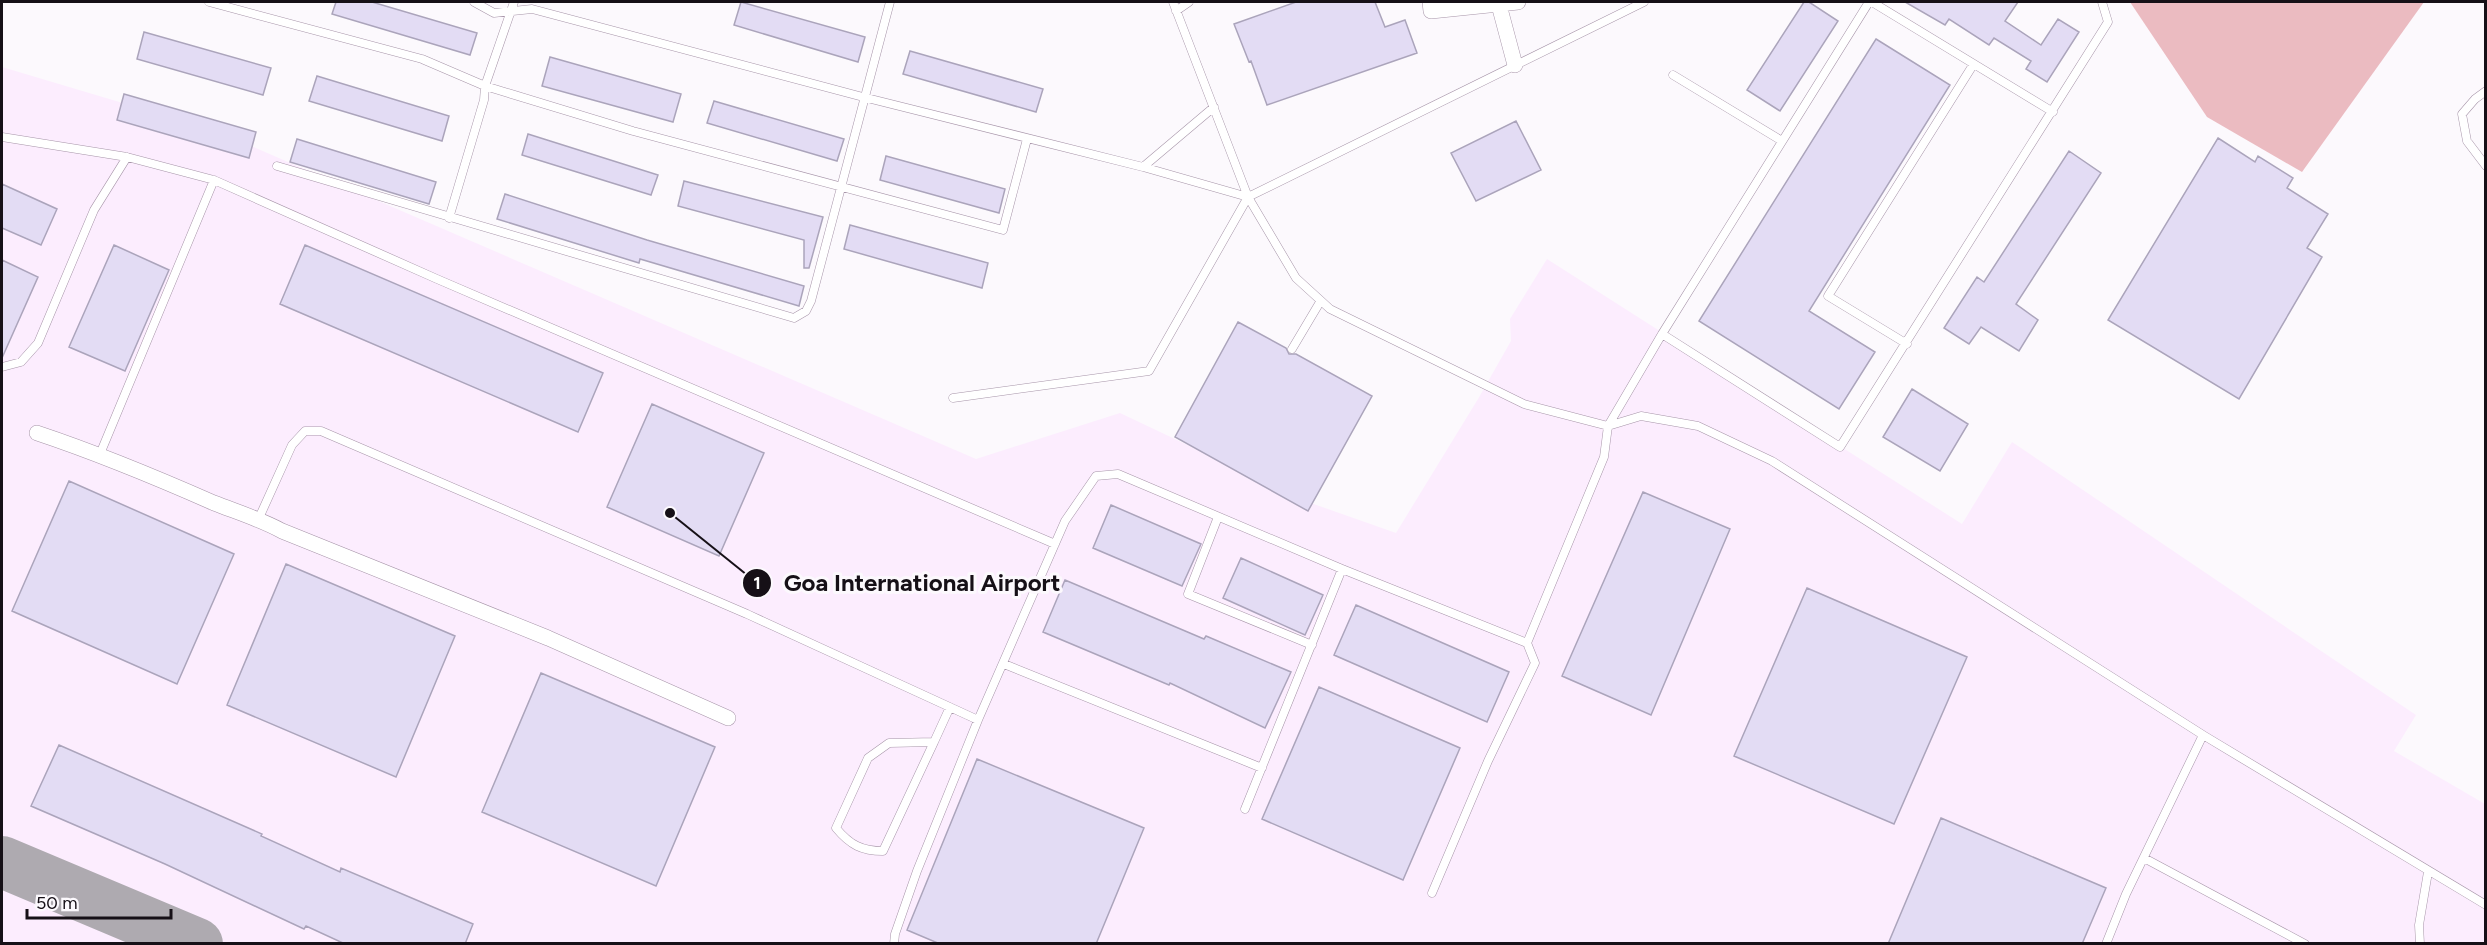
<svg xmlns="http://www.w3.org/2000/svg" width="2487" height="945" font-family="Figtree,sans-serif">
  <rect width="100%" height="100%" fill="#fcf9fd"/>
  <path fill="#fcedfe" d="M2,67L173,118L242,142L976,459L1120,413L1308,502L1396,533L1478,399L1511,341L1510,319L1547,259L1962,524L2012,442L2416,715L2394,751L2485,804V943H2Z"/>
  <path fill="#ebbbc1" d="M2130,2H2424L2302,172L2207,117Z"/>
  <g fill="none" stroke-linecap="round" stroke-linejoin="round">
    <path stroke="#aeaab0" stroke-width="52" d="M2,862L197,944"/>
  </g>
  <path fill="#e3dcf4" stroke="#aba4bb" stroke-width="1.5" d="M336,2H372L477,33L470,55L332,14Z
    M741,2L865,37L858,62L734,25Z
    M1296,2H1375L1385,27L1405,20L1417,53L1267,105L1251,61L1249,62L1234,24Z
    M1804,2H1809L1838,21L1780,111L1747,90Z
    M1905,2H2018L2005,21L2041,45L2058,19L2079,32L2047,82L2026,69L2031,61L1994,38L1989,45L1949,19L1945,25Z
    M144,32L271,68L263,95L137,59Z
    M1876,39L1950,85L1809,311L1875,352L1839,409L1699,321Z
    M910,51L1043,89L1036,112L903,74Z
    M550,57L681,94L673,122L542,86Z
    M317,76L449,116L442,141L309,101Z
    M124,94L256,132L249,158L117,120Z
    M714,101L844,139L837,161L707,123Z
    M1516,121L1541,170L1476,201L1451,153Z
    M528,134L658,175L651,195L522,155Z
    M2218,138L2255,162L2258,156L2293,178L2287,188L2328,214L2307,248L2322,257L2239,399L2108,320Z
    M297,139L436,182L429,204L290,162Z
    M2069,151L2101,173L2016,304L2038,320L2019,351L1981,327L1969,344L1944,328L1977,277L1984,282Z
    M886,156L1005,189L999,213L880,180Z
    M684,181L823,217L809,268H804V240L678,206Z
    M2,184L57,209L41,245L2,228Z
    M505,194L647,240L804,286L799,306L640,259L639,263L497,219Z
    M850,225L988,263L982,288L844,249Z
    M114,245L169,270L125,371L69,347Z
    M305,245L603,373L578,432L280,304Z
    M2,260L38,277L2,358Z
    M1238,322L1286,348L1289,354H1296L1372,396L1308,511L1175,437Z
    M1912,389L1968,424L1940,471L1883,437Z
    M652,404L764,453L719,556L607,507Z
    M69,481L234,554L177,684L12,611Z
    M1643,492L1730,529L1651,715L1562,676Z
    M1111,505L1201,544L1182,586L1093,548Z
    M1241,558L1323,595L1305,635L1223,598Z
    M286,564L455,636L396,777L227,705Z
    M1065,580L1204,639L1206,636L1291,672L1265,728L1170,683L1169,685L1043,632Z
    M1807,588L1967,657L1894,824L1734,756Z
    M1356,605L1509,672L1487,722L1334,655Z
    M541,673L715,747L656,886L482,812Z
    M1319,687L1460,748L1403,880L1262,819Z
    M59,745L262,834L261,836L340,872L341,868L473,924L465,944H345L306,926L304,929L165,864L31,806Z
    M977,759L1144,828L1096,944H940L907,930Z
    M1941,818L2106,888L2082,944H1888Z"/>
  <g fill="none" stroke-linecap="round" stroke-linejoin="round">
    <g stroke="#a795a9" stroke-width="9">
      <path id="lane" d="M209,2L422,59L485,86L633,131L1003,230L1027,139
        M474,2L494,13L532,9L863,97L1143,167L1248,197L1644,2
        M1173,2L1248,197L1296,278L1330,309L1524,404L1608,426L1641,416L1698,426L1772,461L2203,735L2486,905
        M1872,2L2053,112
        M1176,11L1189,2
        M1673,75L1782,141
        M2486,91L2475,99L2462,114L2467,141L2486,166
        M2,137L127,157L214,180L437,279L1055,544
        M277,166L794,318L806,311L811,301L890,2
        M1143,167L1214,107
        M449,218L484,100L485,86L514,2
        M1662,334L1840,447L2108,22L2102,2
        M1907,344L1828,296L1973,65
        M1292,349L1320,302
        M2,367L21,362L38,343L94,210L127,157
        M953,398L1149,371L1248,197
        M100,454L214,180
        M1218,517L1188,594L1312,645
        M259,518L292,445L305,431H321L747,614L978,720L1065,521L1096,476L1118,474L1342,569L1527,643L1604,457L1608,426L1662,334L1869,2
        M1004,664L1262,768
        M934,742L883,851C862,851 850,845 836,828L868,758L889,743L934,742L950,707
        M1245,809L1342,569
        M2144,858L2305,944
        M1432,893L1488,761L1535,663L1527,643
        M894,944L895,934L917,871L978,720
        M2106,944L2126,894L2203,735
        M2420,944L2419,925L2428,872"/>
    </g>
    <g stroke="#a795a9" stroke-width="16">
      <path id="street" d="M1430,2L1431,11L1518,2
        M1499,5L1515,65
        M37,433C97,453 155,477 214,503C237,512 260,519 282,531L548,638L728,718"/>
    </g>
    <use href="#lane" stroke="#fff" stroke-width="8"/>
    <use href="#street" stroke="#fff" stroke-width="15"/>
  </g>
  <path fill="none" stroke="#161017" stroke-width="2" d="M670 513L757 583"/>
  <g fill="#161017" stroke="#fcf9fd" stroke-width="2">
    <circle cx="670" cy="513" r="6"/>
    <circle cx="757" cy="583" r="15"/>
  </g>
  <g font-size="18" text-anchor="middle" font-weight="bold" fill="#fff">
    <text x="757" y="589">1</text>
  </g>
  <g font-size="24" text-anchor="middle" font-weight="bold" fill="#161017" stroke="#fcf9fd" stroke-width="6" stroke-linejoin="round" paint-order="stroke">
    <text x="922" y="591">Goa International Airport</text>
  </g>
  <rect width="2487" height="945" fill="none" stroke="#161017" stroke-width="6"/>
  <path d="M27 909v9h144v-9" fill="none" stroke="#161017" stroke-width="3"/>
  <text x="36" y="909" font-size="18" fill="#161017" stroke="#fcf9fd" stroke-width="4.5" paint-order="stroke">50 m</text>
</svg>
